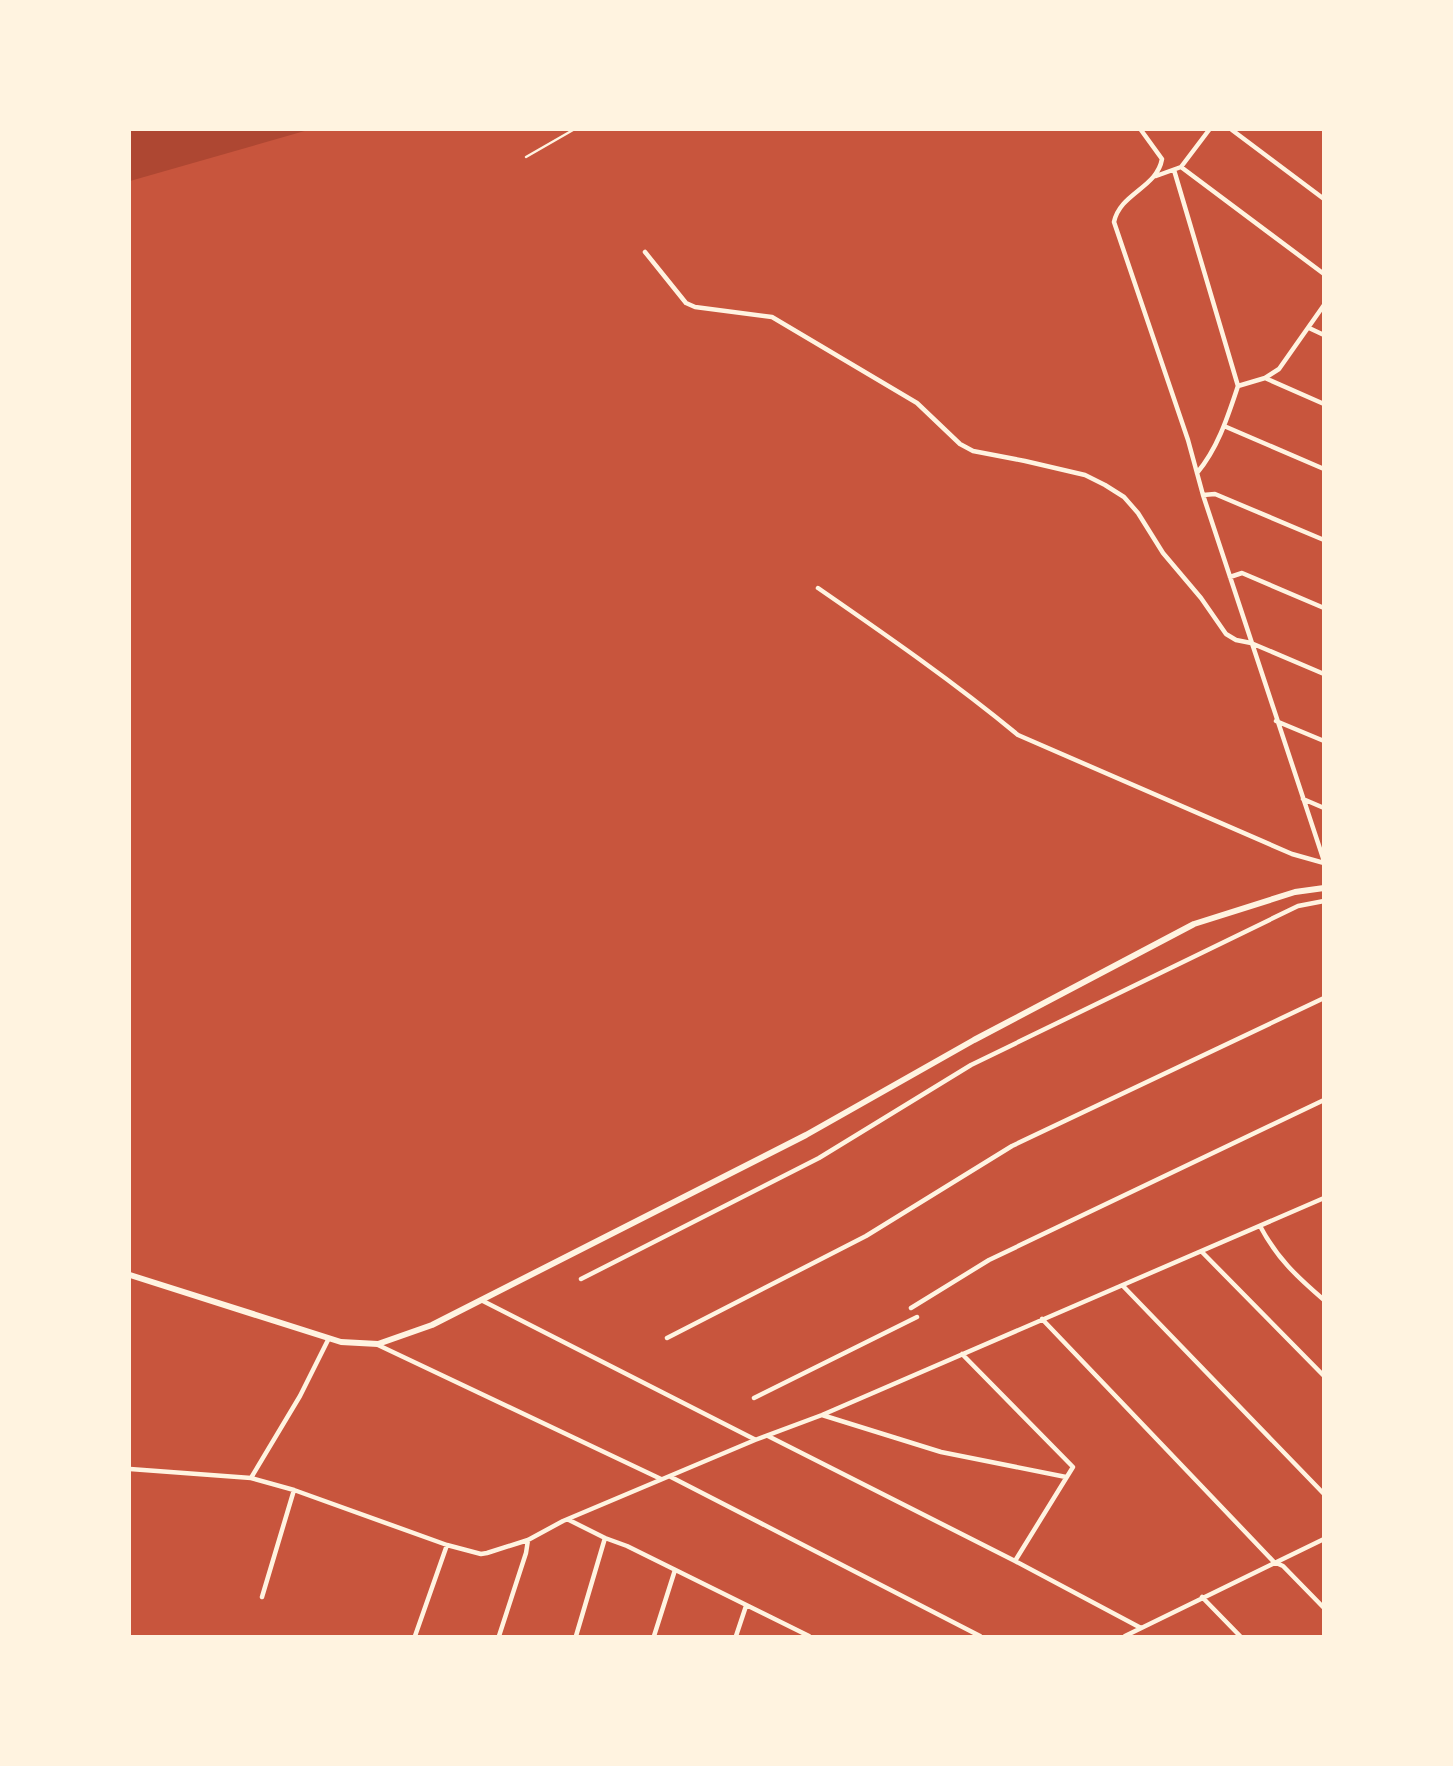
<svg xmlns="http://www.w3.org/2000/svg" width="1453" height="1766" font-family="Helvetica,sans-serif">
  <rect width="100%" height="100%" fill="#c8553d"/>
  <path fill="#ae4732" d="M130,130H308L130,181Z"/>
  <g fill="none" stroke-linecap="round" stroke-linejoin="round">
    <path stroke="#fff3e0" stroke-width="2.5" d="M526,157L573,130"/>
    <path stroke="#fff3e0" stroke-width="4.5" d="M1141,130L1162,159C1157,188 1120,193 1114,222L1188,440L1203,495L1324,861
      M1232,130L1324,199
      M1181,167L1209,130
      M1174,170L1238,386
      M1156,176L1181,167L1324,274
      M645,252L686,303L695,307L772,317L917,403L960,444L973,451L1025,461L1085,475L1105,485L1124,497L1138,513L1163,553L1201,598L1226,634L1236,640L1251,643L1324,674
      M1309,328L1324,335
      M1265,378L1324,404
      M1224,426L1324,469
      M1197,473C1218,448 1228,416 1238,386L1265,378L1279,369L1324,305
      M1203,495L1215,494L1324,540
      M1230,577L1242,573L1324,608
      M818,588C886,635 954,682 1018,735L1292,854L1324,863
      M1276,721L1324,741
      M1303,799L1324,808
      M1260,1226C1277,1258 1296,1276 1324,1300
      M1202,1252L1324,1376
      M581,1279L819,1158L971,1065L1298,906L1324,901
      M1123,1286L1324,1494
      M481,1300L754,1439
      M911,1308L989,1260L1324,1100
      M1042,1319L1274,1562L1283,1566L1324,1608
      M667,1338L866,1236L1012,1146L1324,998
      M378,1345L661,1479
      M962,1354L1073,1467L1015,1561
      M754,1398L917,1317
      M822,1415L941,1452L1066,1477
      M768,1436L1015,1561L1141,1628
      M130,1469L251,1478L294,1490L447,1545L481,1554L487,1553L528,1540L563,1521L755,1440L822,1415L1324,1198
      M671,1477L980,1636
      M251,1478L300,1396L328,1340
      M569,1520L605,1538L627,1546L809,1636
      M262,1597L294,1490
      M1202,1597L1240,1636
      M415,1636L447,1545
      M499,1636L526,1553L528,1540
      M576,1636L605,1538
      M654,1636L675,1570
      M736,1636L746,1606
      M1125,1636L1324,1539"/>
    <path stroke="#fff3e0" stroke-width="6" d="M130,1275L341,1342L378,1344L432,1325L806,1135L974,1040L1194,924L1295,892L1324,888"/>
  </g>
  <rect width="1453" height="1766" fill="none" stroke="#fff3e0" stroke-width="262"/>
</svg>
